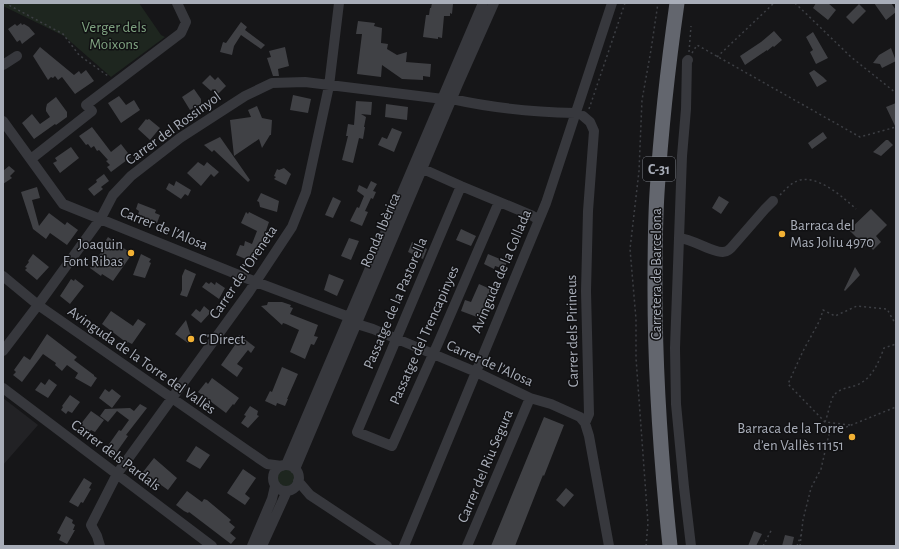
<svg xmlns="http://www.w3.org/2000/svg" width="899" height="549" font-family="'Alegreya Sans',sans-serif">
  <rect width="100%" height="100%" fill="#161618"/>
  <path fill="#222225" d="M3,398L38,425L3,465Z"/>
  <path fill="#1e261f" d="M3,3H139L161,35L165,37L111,77L64,36L3,6Z
    M277 478a9 9 0 1 1 18 0a9 9 0 1 1-18 0Z"/>
  <path fill="#404145" d="M432,3L453,4L452,14L450,13V16H444L442,38L438,37V39L423,37L426,15H429L430,8H431Z
    M816,3H828L836,10L828,20L813,8Z
    M874,3H891L896,10V12L886,20Z
    M859,4L866,11L853,24L846,17Z
    M358,21L375,23L374,26L382,28L381,43L388,44L387,49L397,55L407,52L406,62L431,64L430,77L423,76V80L402,79L382,65L381,77L357,74L362,34H356Z
    M241,22L247,27L245,30L265,45L261,49L241,35L234,46L232,55L220,52L223,42L226,43Z
    M21,23L22,25L24,24L29,27L35,34L22,44L20,40L17,42L8,29L15,24L17,26Z
    M774,31L782,40L774,47L773,46L767,51V50L745,65L740,56L761,42Z
    M813,32L828,58L816,64L810,52L813,50L806,37Z
    M40,47L74,75L79,71L81,74L86,70L94,81L75,94L62,77L58,80L55,76L53,78L51,77L48,80L33,56Z
    M285,47L289,66L278,69L279,76H273L267,58L271,57L269,51Z
    M891,48L896,61L882,68L880,64L873,63L879,55Z
    M814,70L823,77L827,81L817,87L809,73Z
    M210,75L215,80L218,77L226,86L218,94L213,89L211,91L202,83Z
    M194,89L201,99V105H198L190,110L182,97Z
    M293,95L311,99L308,113L290,110Z
    M119,96L126,105L134,100L140,110L121,123L108,103Z
    M56,97L67,112V117L56,125L55,124L34,139L22,123L32,114L40,124L50,117L46,111V108L47,104Z
    M356,101L372,102L371,115L361,114L366,117L364,127H365L363,139L359,138L353,163L342,160L348,136H346L348,124L354,125Z
    M896,103V128L886,107Z
    M386,104L408,107L407,120L385,117Z
    M257,106L262,118L272,120L271,135H270L262,148L259,139L234,156L230,120L251,117L248,110Z
    M146,119L147,120L149,119L160,128L150,140L138,129Z
    M92,127L111,152L121,144L131,157L111,172L107,167L110,165L106,161L108,160L99,150L97,151L94,146L91,148L88,144L86,145L79,136Z
    M392,128L402,132L394,152L378,145L382,137L387,139Z
    M823,132L827,138L812,149L808,143Z
    M220,137L250,180L248,182L214,150L212,152L204,145Z
    M886,140H888L893,145L881,156L873,152Z
    M71,147L79,158L60,173L53,163L57,161L55,158Z
    M198,162L204,166L207,162L219,172L214,177L211,174L201,186L187,173Z
    M9,166L15,171L10,176L12,178L3,184V171Z
    M284,168L291,174L286,185L274,179L276,177L274,176L277,169L279,170Z
    M104,174L109,181L101,187L103,189L94,196L88,189L97,182L96,180Z
    M176,181L191,190L188,196L185,194L181,199L166,189L169,183L174,186Z
    M371,181L377,184L373,191L376,192L373,199L371,198L365,211L368,212L362,226L350,221L357,207L359,208L364,196L357,191L359,185L367,189Z
    M37,187L40,198L32,200L39,226L49,213L65,225L67,222L78,230L67,245L50,233L46,239L33,229L21,192Z
    M261,193L279,201L277,212L260,207L259,202L257,201Z
    M719,196L729,202L721,214L712,208Z
    M333,197L341,201L333,218L325,215Z
    M138,203L156,210L155,213L160,215L157,223L138,215L139,211L136,209Z
    M871,209L887,225L876,236L881,242L873,250L868,244L865,246L849,230Z
    M246,212L248,214L249,212L269,222L255,263L236,255L240,245L244,246L245,241L252,244L257,231L241,223Z
    M461,229L476,236L471,246L456,240Z
    M108,237L132,254L113,281L102,274L101,276L90,268L105,247L103,245Z
    M349,238L359,241L351,260L341,256Z
    M412,242L427,249L423,259L408,252Z
    M33,254L49,267L37,280L25,270L27,268L25,267L29,262L28,261Z
    M141,254L151,259L149,262L151,263L145,278L133,275Z
    M488,254L507,262L504,269L495,266L494,269L484,264Z
    M855,267L860,275L845,291L844,290Z
    M185,269L196,274L187,297L180,295L182,290V276Z
    M329,274L344,280L337,296L324,290Z
    M71,279L74,281L75,279L84,286L70,304L60,296Z
    M206,282L209,284L211,282L215,285L216,282L225,288L219,299L202,287Z
    M479,284L497,292L485,320L461,311L465,300L471,302Z
    M268,302H282L291,305L290,307L293,308L290,314L318,325L314,336L318,337L314,345L311,344L305,359L290,352L299,330L286,324L283,323L282,325L261,306L267,305Z
    M204,306L211,312L201,323L191,315L196,309L200,312Z
    M111,311L133,326L138,319L146,324L132,344L128,342L127,343L102,324Z
    M186,320L190,333L193,336L188,343L175,334Z
    M47,334L77,357L74,360L94,375V376L97,378L91,387L75,378L78,373L67,365L62,371L55,365L56,363L43,354L22,382L13,375L16,372L14,370L24,356L30,360Z
    M239,335L255,347L251,353L248,350L237,364L243,368L237,377L221,365L235,345L233,344Z
    M282,367L298,374L287,399H288L285,406L277,403L276,406L265,401L270,391L272,392Z
    M212,378L239,398L234,405L233,404L226,413L198,392L206,382L208,384Z
    M49,379L57,385L48,398L35,390L41,382L45,385Z
    M105,389L109,392L112,389L121,396L112,408L99,398Z
    M70,395L80,402L72,413L68,411L66,414L61,410L63,407L62,406Z
    M140,404L147,408L126,435L128,436L116,453L107,447L119,430L121,431L129,420L117,411L108,422L100,416L105,409L130,408L134,411Z
    M250,406L258,411L257,415L259,416L248,428L241,423L246,416L244,415Z
    M91,411L104,420L95,432L91,430L89,432L80,425Z
    M544,417L564,425L544,476L543,475L515,546H491Z
    M196,446L210,455L200,469L186,461Z
    M154,458L177,478L168,490L143,472Z
    M243,469L256,478L245,494L250,498L245,505L227,493Z
    M84,478L92,483L89,488L91,489L83,503L81,502L78,507L69,502Z
    M566,488L574,495L564,507L556,500Z
    M187,491L202,502L204,499L207,500L231,520L229,522L235,527L230,533L236,538L231,544L189,512L188,513L184,511L176,505Z
    M66,516L73,520L72,523L75,525L73,530H75L67,544L59,540L61,535L57,533Z
    M754,531L762,534L756,546H748Z
    M785,535L794,537L792,546H782Z"/>
  <g fill="none" stroke-linecap="round" stroke-linejoin="round">
    <path stroke="#3d3f44" stroke-width="1.5" stroke-dasharray="2 3" stroke-linecap="butt" d="M5,3L63,34L79,55L108,76
      M795,3L851,57L896,93
      M689,52L691,26
      M692,53L697,45L860,137L896,127
      M717,57L774,3
      M589,109L625,3
      M780,195C785,190 790,184 797,181C816,173 843,197 856,209
      M825,422C828,415 830,401 834,395C839,389 847,388 854,386C871,381 878,364 884,348L896,344
      M850,425L825,422L788,384L803,351L820,320L823,310L835,316L857,306L887,309L896,325
      M646,546L648,523L636,358V319L630,249L639,171L642,100L651,50L658,3
      M763,546L772,529
      M797,546L801,535
      M800,546L803,520L811,488L821,469L829,434L896,407"/>
    <path stroke="#37383d" stroke-width="10" d="M688,60L687,61L686,109L682,156L675,348L676,404L684,487L691,546
      M3,65L17,56
      M452,99C492,108 534,112 575,113
      M583,116L590,122L594,131L588,211L586,291L589,414L585,423
      M3,121L63,204L256,282L349,317
      M31,159L92,111L86,105L181,33L186,22L177,3
      M423,169L461,186L531,215L539,220
      M461,186L357,432L392,446L439,341L499,202
      M679,238C693,239 713,253 723,252C726,252 729,250 731,248L765,209L773,201
      M3,276L38,305L251,453L267,464L282,466
      M357,324L373,329L414,346L476,372L530,398L551,404L580,417L585,423L589,436L609,546
      M3,351L38,305L101,218L113,195L131,176L180,138L245,96L272,83L305,82L443,99
      M3,388L212,546
      M286,465L483,3
      M273 478a13 13 0 1 1 26 0a13 13 0 1 1-26 0Z
      M295,469L458,84L494,3
      M298,481L310,495L387,546
      M100,546L97,536L91,525L117,474L249,292L292,227L306,192L329,86L339,3
      M252,546L272,499L275,486
      M262,546L287,491
      M404,546L546,203L612,3
      M467,546L530,398"/>
    <path stroke="#63666e" stroke-width="15" d="M670,546C661,461 655,375 655,289C655,257 655,225 657,193C661,129 668,66 677,3"/>
  </g>
  <g fill="#f2b134" stroke="#111113" stroke-width="1.5">
    <circle cx="782" cy="234" r="4"/>
    <circle cx="131" cy="253" r="4"/>
    <circle cx="191" cy="339" r="4"/>
    <circle cx="852" cy="437" r="4"/>
  </g>
  <g text-anchor="middle" stroke-width="3" stroke-linejoin="round" paint-order="stroke">
    <rect fill="#111113" stroke="#7b7e86" stroke-width="1" x="643" y="157" width="32" height="24" rx="3"/>
    <g font-size="14" font-weight="bold" fill="#a8adb8">
      <text x="659" y="174">C-31</text>
    </g>
    <g font-size="15" fill="#7fa381" stroke="#111113">
      <text x="114" y="32">Verger dels<tspan x="114" dy="17">Moixons</tspan></text>
    </g>
    <g font-size="15" fill="#a8adb8" stroke="#111113">
      <text transform="translate(173 128) rotate(-36)" y="5">Carrer del Rossinyol</text>
      <text transform="translate(164 228) rotate(22)" y="5">Carrer de l'Alosa</text>
      <text transform="translate(380 230) rotate(-67)" y="5">Ronda Ibèrica</text>
      <text transform="translate(501 271) rotate(-67)" y="5">Avinguda de la Collada</text>
      <text transform="translate(243 272) rotate(-56)" y="5">Carrer de l'Oreneta</text>
      <text transform="translate(656 274) rotate(-90)" y="5">Carretera de Barcelona</text>
      <text transform="translate(395 303) rotate(-67)" y="5">Passatge de la Pastorella</text>
      <text transform="translate(572 331) rotate(-91)" y="5">Carrer dels Pirineus</text>
      <text transform="translate(424 335) rotate(-66)" y="5">Passatge del Trencapinyes</text>
      <text transform="translate(142 360) rotate(35)" y="5">Avinguda de la Torre del Vallès</text>
      <text transform="translate(490 363) rotate(24)" y="5">Carrer de l'Alosa</text>
      <text transform="translate(116 455) rotate(37)" y="5">Carrer dels Pardals</text>
      <text transform="translate(485 466) rotate(-67)" y="5">Carrer del Riu Segura</text>
    </g>
    <g font-size="15" fill="#a8adb8" stroke="#111113" text-anchor="start">
      <text x="790" y="230">Barraca del<tspan x="790" dy="17">Mas Joliu 4970</tspan></text>
      <text x="123" y="249" text-anchor="end">Joaquin<tspan x="123" dy="17">Font Ribas</tspan></text>
      <text x="199" y="344">C'Direct</text>
      <text x="844" y="433" text-anchor="end">Barraca de la Torre<tspan x="844" dy="17">d’en Vallès 11151</tspan></text>
    </g>
  </g>
  <rect width="899" height="549" fill="none" stroke="#a8adb8" stroke-width="8"/>
</svg>
